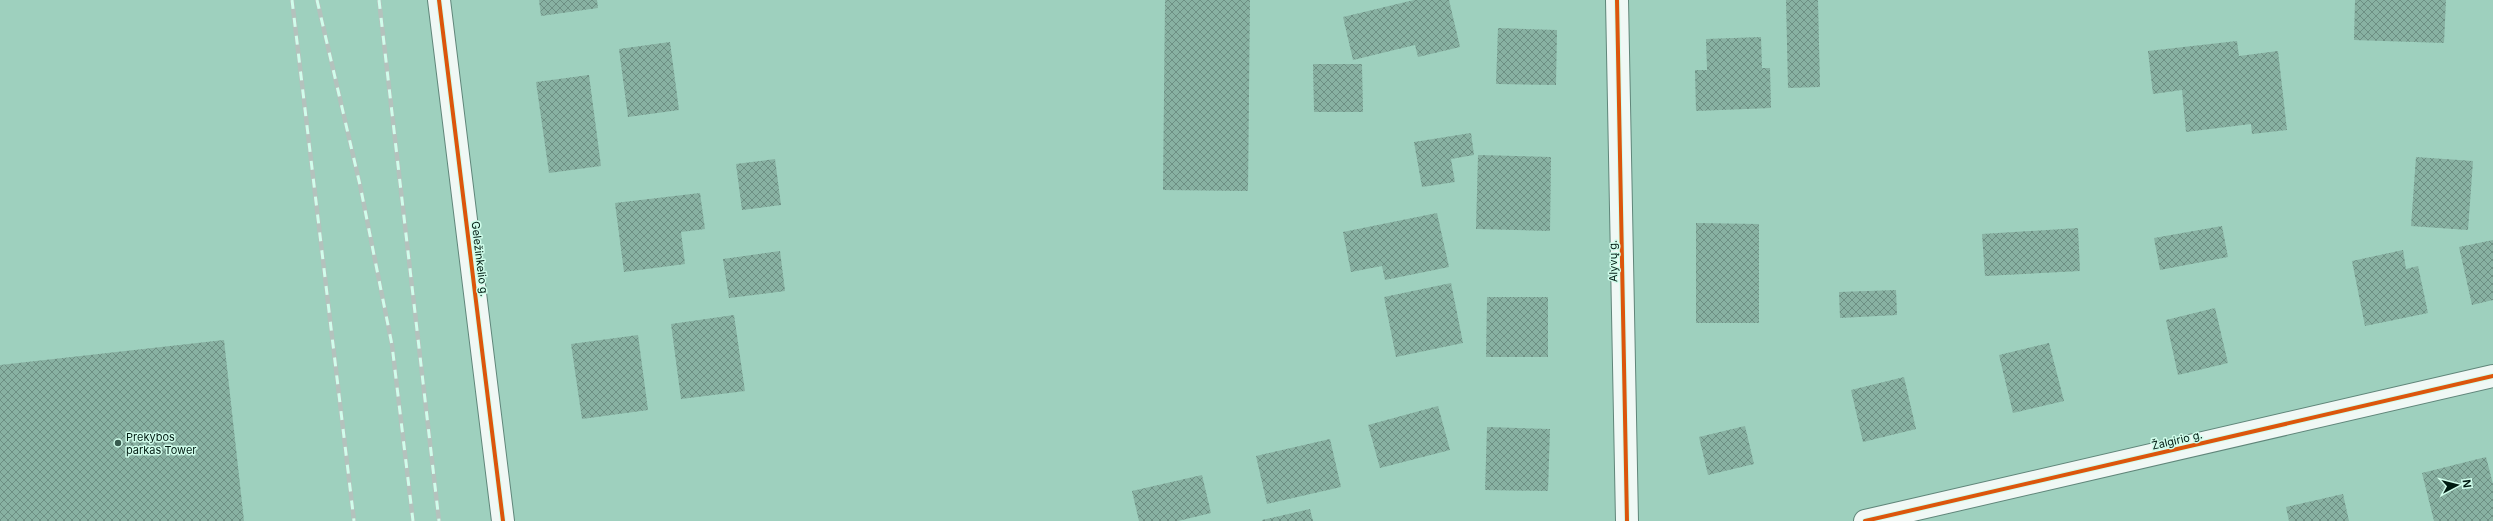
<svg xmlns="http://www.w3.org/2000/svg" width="2493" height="521" font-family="Inter,sans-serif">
  <defs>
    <pattern id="building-cross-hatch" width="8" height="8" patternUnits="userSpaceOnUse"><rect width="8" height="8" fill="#88b1a2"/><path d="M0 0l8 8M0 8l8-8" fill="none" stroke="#6d8f83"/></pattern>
  </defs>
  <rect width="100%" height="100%" fill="#9ed0be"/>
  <path fill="url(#building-cross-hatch)" d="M539,0H597L598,8L541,16Z
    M1165,0H1250L1248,191L1163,190Z
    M1414,0H1449L1460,47L1418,57L1415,45L1353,60L1343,17Z
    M1786,0H1818L1820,87L1788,88Z
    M2355,0H2446L2444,43L2354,40Z
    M1498,28L1557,30L1556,85L1496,84Z
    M1761,37L1762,68H1770L1771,108L1696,111L1695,70H1707L1706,39Z
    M2237,41L2239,56L2278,51L2287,130L2252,134L2251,124L2186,132L2182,90L2153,94L2148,51Z
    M670,42L679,110L628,117L619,49Z
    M1313,64H1362L1363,112H1314Z
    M589,75L601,166L549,173L536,82Z
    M1471,133L1474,155L1451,159L1455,182L1422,187L1414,142Z
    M1478,155L1551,157L1550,231L1476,229Z
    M2416,157L2473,161L2468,230L2411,226Z
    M775,159L781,205L742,210L736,164Z
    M700,193L705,229L681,232L685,264L624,272L615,203Z
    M1437,213L1449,267L1385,280L1382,266L1351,272L1343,232Z
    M1696,223L1759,224V323H1696Z
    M2222,226L2228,257L2160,270L2154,238Z
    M2078,228L2080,271L1985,276L1982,234Z
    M2493,240V300L2472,305L2459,247Z
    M2403,250L2406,269L2418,266L2428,313L2365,326L2352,261Z
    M780,251L785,291L729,298L723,259Z
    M1451,283L1463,343L1396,357L1384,297Z
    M1896,290L1897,315L1840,318L1839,292Z
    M1487,297H1548V357H1486Z
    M2215,308L2228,363L2178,375L2166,320Z
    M734,315L745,391L681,399L671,324Z
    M638,335L648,410L582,419L571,344Z
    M224,340L244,521H0V365Z
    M2049,343L2064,401L2013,413L1999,355Z
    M1904,377L1916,429L1863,442L1851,390Z
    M1438,406L1450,450L1380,468L1368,425Z
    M1745,426L1754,464L1708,475L1699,437Z
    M1487,427L1550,429L1548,491L1485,490Z
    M1330,439L1341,487L1267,504L1256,456Z
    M2486,457L2493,484V521H2434L2422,473Z
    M1202,475L1211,513L1178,521H1139L1132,491Z
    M2343,494L2349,521H2289L2286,507Z
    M1310,509L1313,521H1262V520Z"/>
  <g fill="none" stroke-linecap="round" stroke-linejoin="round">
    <g stroke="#60867a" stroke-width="24">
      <path id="minor" d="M439,0L503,521
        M1617,0L1627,521
        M1865,521L2493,376"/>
    </g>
    <use href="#minor" stroke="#f0f8f5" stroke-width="22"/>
    <g stroke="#b4c2bd" stroke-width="4.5">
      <path id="rail" d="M292,0L354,521
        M317,0L360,185L392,345L413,521
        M379,0L439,521"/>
    </g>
    <use href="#rail" stroke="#d0fdeb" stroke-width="3" stroke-dasharray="9" stroke-linecap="butt"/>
    <g stroke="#d0fdeb" stroke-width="6">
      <path id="cycleway" d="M439,0L503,521
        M1617,0L1627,521
        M1865,521L2493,376"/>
    </g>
    <use href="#cycleway" stroke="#dc560c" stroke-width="4"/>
  </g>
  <circle fill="#375a4e" stroke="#d0fdeb" stroke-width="1.5" cx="118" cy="443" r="4"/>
  <g text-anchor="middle" stroke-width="3" stroke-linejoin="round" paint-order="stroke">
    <g font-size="11" fill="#001a11" stroke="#d0fdeb">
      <text transform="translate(480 259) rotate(83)" y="4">Geležinkelio g.</text>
      <text transform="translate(1613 261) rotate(-91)" y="4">Alyvų g.</text>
      <text transform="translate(2177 440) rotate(-13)" y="4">Žalgirio g.</text>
    </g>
    <g font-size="11" fill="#001a11" stroke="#d0fdeb" text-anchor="start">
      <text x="126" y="441">Prekybos<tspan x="126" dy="13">parkas Tower</tspan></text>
    </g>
  </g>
  <g transform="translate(2457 485) rotate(83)" stroke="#d0fdeb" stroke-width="3" paint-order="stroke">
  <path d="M0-3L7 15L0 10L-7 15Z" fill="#001a11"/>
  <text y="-6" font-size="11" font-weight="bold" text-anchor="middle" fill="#001a11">N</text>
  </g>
</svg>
